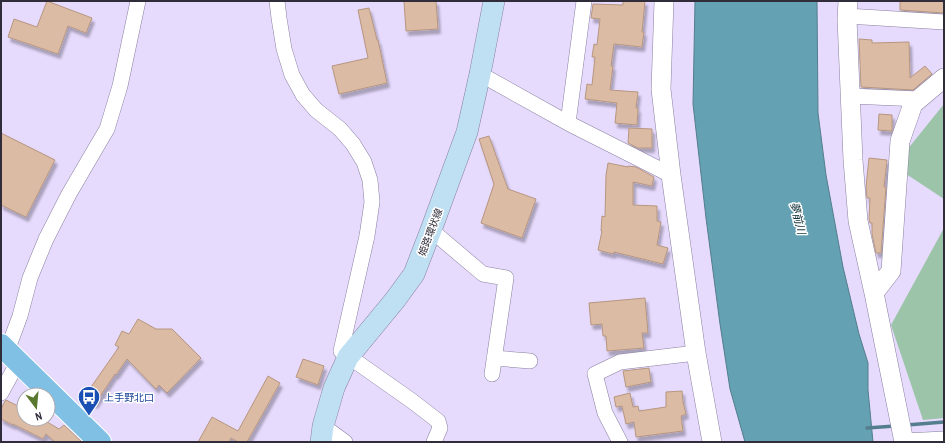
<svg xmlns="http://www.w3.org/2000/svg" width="945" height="443" font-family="'Archivo Narrow','Noto Sans JP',sans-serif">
  <defs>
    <filter id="shadow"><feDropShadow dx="2.5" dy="4.5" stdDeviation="1" flood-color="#0004"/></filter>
  </defs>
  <rect width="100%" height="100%" fill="#e6dafd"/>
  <path fill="#9cc4a8" d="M944,104V199L894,166Z
    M944,228V418L923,420L891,325Z"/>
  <path fill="#63a1b3" stroke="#547e8e" d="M695,1H817L818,113L826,175L843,267L859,334L868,363V390L873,442H745L730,389L720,324L706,218L693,104Z"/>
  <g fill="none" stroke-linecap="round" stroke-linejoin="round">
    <path stroke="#547e8e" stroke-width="3.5" d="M907,425L944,422
      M867,428L895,426"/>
  </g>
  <path fill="#dcbba4" stroke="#b69680" filter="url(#shadow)" d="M47,1L92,18L86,33L68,26L58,54L8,37L14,19L37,27Z
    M404,1H436L438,29L406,31Z
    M623,1H645L642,32H644L642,47L614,44L611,66H613L610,90L638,92L636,108H638L637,125L615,123L617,103L585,99L587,84L592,85L595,57H592L594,44L597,45L600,19L591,18L593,4L623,5Z
    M900,1H944V13L900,10Z
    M369,8L377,40H378L387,83L339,94L332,66L368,58L358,10Z
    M859,39L872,40V43L909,42L910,78L925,66L932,74L913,90L861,87Z
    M879,114L892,115V131L878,130Z
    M629,128L652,129V148H638L628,143Z
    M1,133L55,160L26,217L1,205Z
    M489,136L508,189L536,199L522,238L481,223L494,184L479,139Z
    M869,158L887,160L884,187H886L881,253H876L872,234V223H870L869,219L870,198H867L866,187Z
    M608,163L628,167V166L636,167L654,177L652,186L633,182V205L657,206V221L661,222L657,245L668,248L663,264L614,252L613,254L598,250L602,231H601L602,216L605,217L606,175Z
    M645,298L648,333H642L644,348L607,351L606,336H603L602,324L591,325L589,303Z
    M138,319L156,329H172L201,358L167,393L159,385L156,389L127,359L116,375L115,374L95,404L84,397L119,347L115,345L122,331L129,334Z
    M303,359L324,366L318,385L296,377Z
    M649,368L651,382L626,387L623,371Z
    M268,376L280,383L247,442H238L231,438L229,442H198L212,417L238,431Z
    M682,391L683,402L686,414L681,416L683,431L636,437L634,422L626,424L622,406L616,407L614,397L630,393L633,407L638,406L639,411L666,407V392Z
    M6,400L24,409V419H42L59,429L64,425L82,442H55L46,434L43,439L13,424V425L1,419V409L5,401Z"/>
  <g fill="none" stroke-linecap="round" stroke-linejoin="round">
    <g stroke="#8a80a0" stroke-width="16">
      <path id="minor" d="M277,1L279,18L284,49L292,75L303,95L316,110L340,129L353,144L364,162L370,180L372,202L367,236L341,351L412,401L438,421L440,428L434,442
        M847,16L944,22
        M480,74L568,123L671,175
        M850,96L919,99
        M568,123L584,1
        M431,230L483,274L506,278L492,374
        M7,351L20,316L30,278L46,239L69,194L97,146L107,129L120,86L138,1
        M494,358L530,361
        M1,393L18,362
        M323,426L345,442
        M904,441L944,439
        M620,442L605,413L595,374L620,362L696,353"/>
    </g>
    <g stroke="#8a80a0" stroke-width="20">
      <path id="tertiary" d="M664,1L661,89L671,175L696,353L712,442
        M848,1L847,19L853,160L858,221L874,293L904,442
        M874,293L891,271L900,141L913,104L944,78"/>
    </g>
    <g stroke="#8a80a0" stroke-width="22">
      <path id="secondary" d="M321,442L323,426L334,388L348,357L395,300L414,274L431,230L467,132L480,74L494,1"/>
    </g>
    <g stroke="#fff" stroke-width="24">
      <path id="primary" d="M1,345L100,442"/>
    </g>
    <use href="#minor" stroke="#fff" stroke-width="15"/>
    <use href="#tertiary" stroke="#fff" stroke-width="19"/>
    <use href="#secondary" stroke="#bfe0f2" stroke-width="21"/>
    <use href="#primary" stroke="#80c0e5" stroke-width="22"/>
  </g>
  <defs>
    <g id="bus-pin" transform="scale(1.15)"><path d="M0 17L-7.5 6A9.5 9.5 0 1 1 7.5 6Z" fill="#1a4fb4" stroke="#fff"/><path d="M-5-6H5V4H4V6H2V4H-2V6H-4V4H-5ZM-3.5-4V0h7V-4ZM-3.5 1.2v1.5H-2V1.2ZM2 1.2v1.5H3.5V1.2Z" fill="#fff"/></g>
  </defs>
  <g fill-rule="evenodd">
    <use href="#bus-pin" x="89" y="397"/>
  </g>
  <g text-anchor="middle" stroke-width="3" stroke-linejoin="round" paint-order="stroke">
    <g font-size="10" fill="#302c39" stroke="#fff">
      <text transform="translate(430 232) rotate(-69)" y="4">姫路環状線</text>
    </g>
    <g font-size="10" fill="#164399" stroke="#fff" text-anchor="start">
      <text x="104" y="401">上手野北口</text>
    </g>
    <g font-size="11" font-style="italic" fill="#12323a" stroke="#fff">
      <text transform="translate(798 218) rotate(76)" y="4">夢前川</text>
    </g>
  </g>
  <rect width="945" height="443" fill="none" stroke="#302c39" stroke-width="4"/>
  <g transform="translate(36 407) rotate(164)"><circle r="19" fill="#ffffff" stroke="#acabb0"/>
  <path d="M0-3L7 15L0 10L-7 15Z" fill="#59772d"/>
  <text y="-6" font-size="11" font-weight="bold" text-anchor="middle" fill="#302c39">N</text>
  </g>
</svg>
